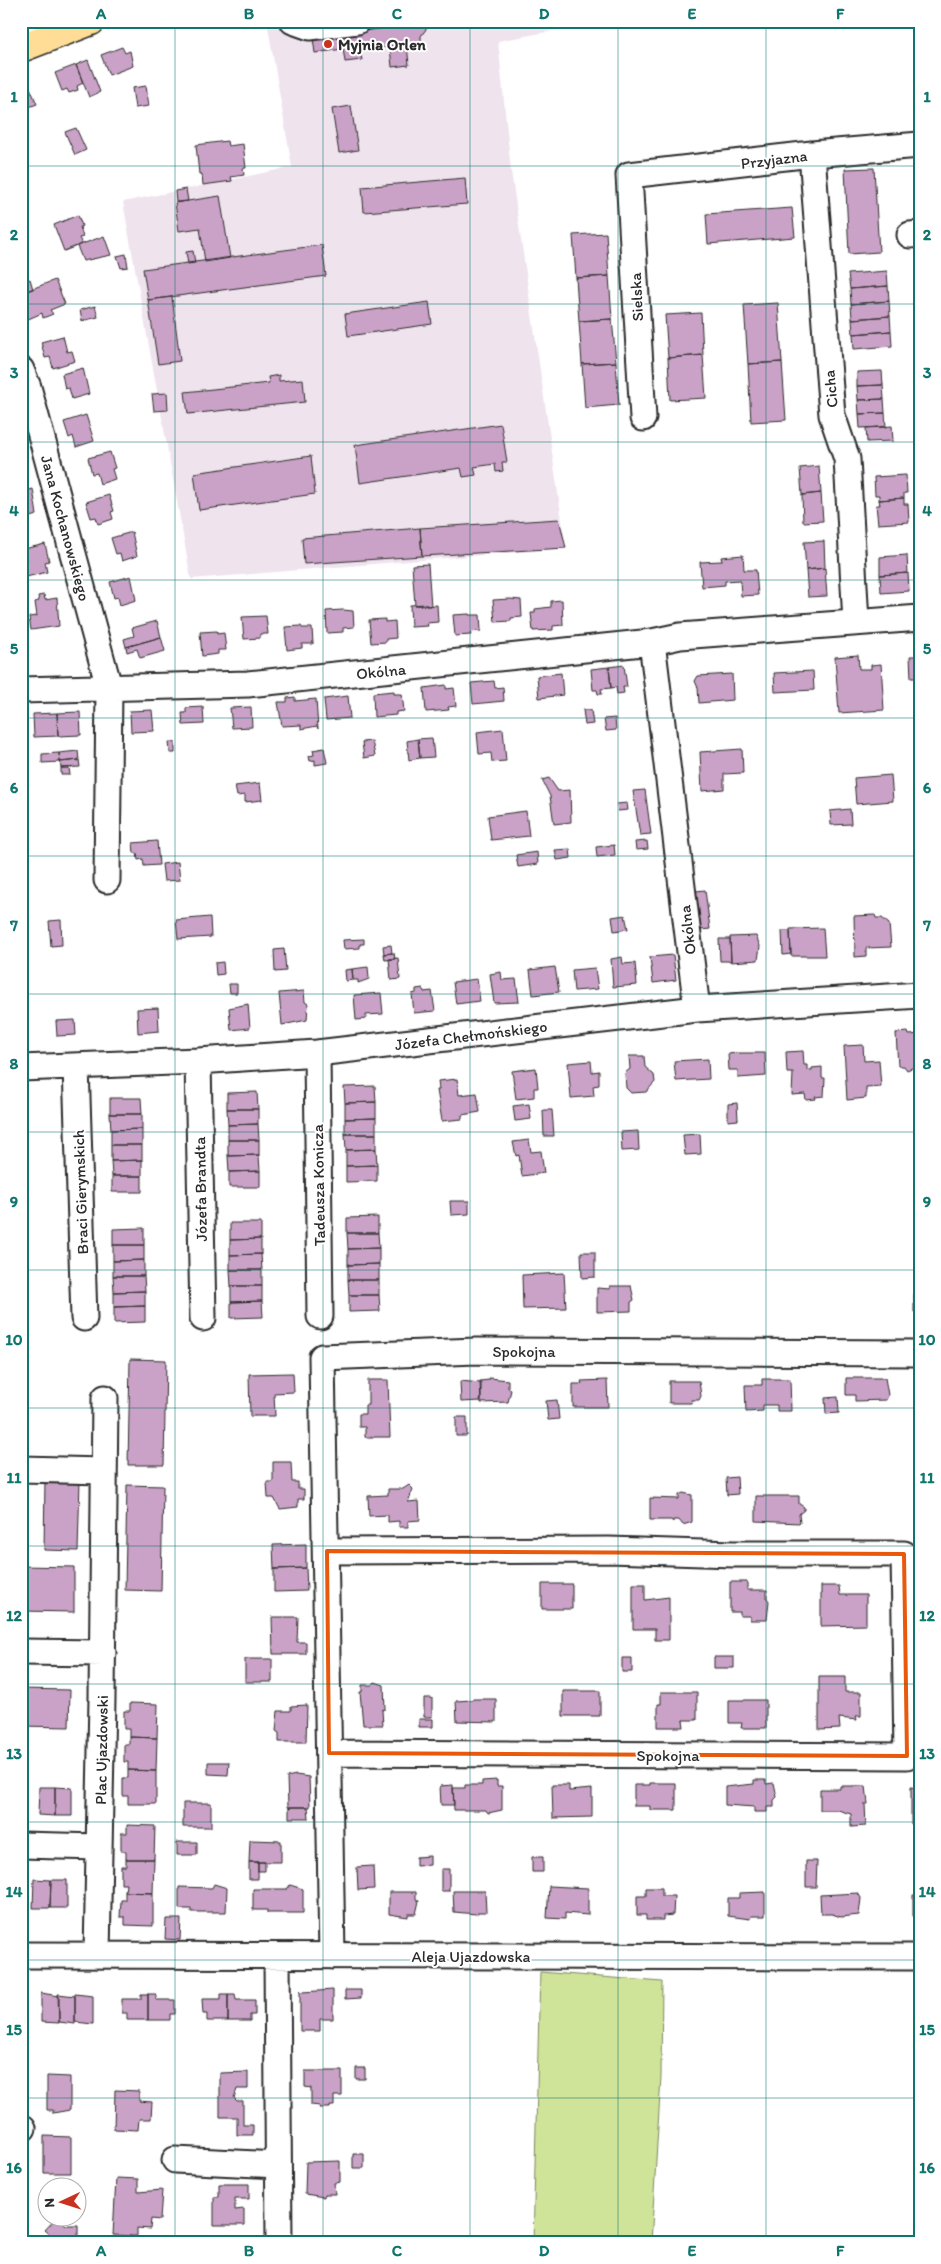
<svg xmlns="http://www.w3.org/2000/svg" width="941" height="2264" font-family="Itim,sans-serif">
  <rect width="100%" height="100%" fill="#fff"/>
  <filter id="ink" filterUnits="userSpaceOnUse"><feTurbulence type="fractalNoise" baseFrequency=".02" numOctaves="2"/><feDisplacementMap in="SourceGraphic" scale="10" xChannelSelector="R" yChannelSelector="G"/><feConvolveMatrix kernelMatrix="1 2 1 2 8 2 1 2 1" color-interpolation-filters="sRGB"/></filter>
  <g filter="url(#ink)">
    <path fill="#efe3ee" d="M267,21H607L498,41L511,171L566,548L191,579L123,202L292,167Z"/>
    <path fill="#cfe499" stroke="#7d8862" d="M540,1972L662,1982L661,2077L651,2243H533Z"/>
    <path fill="#cba2c7" stroke="#2b2b2b" d="M387,21H401V26L394,27Z
      M432,21L421,36V42L360,51L362,60L345,62L341,34L401,26V21Z
      M341,34L343,49L315,53L313,38Z
      M407,44L409,65L392,67L390,47Z
      M122,47L125,53L130,51L133,66L109,75L101,55Z
      M88,60L100,92L89,97L76,65Z
      M76,65L83,83L77,86L78,90L69,93L67,89L62,91L55,73Z
      M28,83L37,104L21,110V86Z
      M146,86L149,106L135,108L132,88Z
      M351,106L358,150L339,153L332,109Z
      M76,128L86,150L75,155L65,132Z
      M227,141L228,146L243,144L246,168H243L244,175L231,177L232,181L203,185L202,174H199L196,145Z
      M874,168L879,252L849,254L845,169Z
      M920,173V207L917,174Z
      M465,178L467,204L364,212L362,187Z
      M186,189L188,201L176,202L175,191Z
      M220,196L230,258L205,262L200,228L179,231L175,203Z
      M792,208L795,237L708,244L706,214Z
      M78,215L82,226L80,227L83,237L79,238L82,244L64,251L54,225Z
      M606,233L609,276L576,278L573,235Z
      M104,236L111,255L83,261L77,246Z
      M322,245L326,276L148,300L143,269Z
      M193,251L195,263L188,264L186,252Z
      M126,254L128,267L121,268L117,256Z
      M887,271L888,286L850,289L848,274Z
      M609,276L612,319L579,321L576,278Z
      M30,279L33,289L21,293V282Z
      M55,280L65,304L50,310L53,314L43,318L42,313L26,320L21,307V293Z
      M888,286L889,301L851,304L850,289Z
      M172,297L180,361L158,364L148,300Z
      M889,301L890,316L852,319L851,304Z
      M429,302L432,324L348,336L345,314Z
      M778,303L782,362L748,364L744,305Z
      M95,306L98,317L82,321L80,310Z
      M701,313L703,355L668,358L665,315Z
      M890,316L891,331L853,334L852,319Z
      M612,319L616,362L582,364L579,321Z
      M891,331L892,346L854,349L853,334Z
      M63,336L67,352L72,351L75,361L53,368L50,357L45,358L41,342Z
      M703,355L706,398L670,400L668,358Z
      M616,362L619,405L585,408L582,364Z
      M782,362L786,420L751,422L748,364Z
      M83,368L89,394L72,399L69,388L65,389L62,374Z
      M882,371L883,385L857,386V372Z
      M279,375V381L303,379L305,402L188,414L185,392L269,383L268,377Z
      M883,385L884,399L858,400L857,386Z
      M167,393L168,410L154,411L152,394Z
      M884,399L885,413L859,414L858,400Z
      M885,413L886,427L860,428L859,414Z
      M86,415L94,441L76,447L73,436L69,438L64,422Z
      M501,424L507,462H502L503,471L496,472L495,464L474,467L476,475L463,477L461,468L360,483L355,445Z
      M892,426L893,441L867,442L866,428Z
      M110,452L115,468L112,469L115,479L100,484L97,473L92,474L88,458Z
      M311,456L315,494L199,510L194,473Z
      M21,457L26,469L21,471Z
      M819,466L821,493L802,495L800,468Z
      M906,475L907,493H904V498L879,500V495H875L874,477Z
      M33,489L37,515L22,519L21,492Z
      M821,493L823,521L803,522L802,495Z
      M109,495L114,511L111,512L113,519L98,524L96,517L91,518L86,502Z
      M904,498V504H908L909,522L878,524L876,505H880L879,500Z
      M559,519L566,548L422,556L420,528Z
      M420,528L422,556L304,564L302,538Z
      M132,532L137,556L122,561L120,553L116,554L111,538Z
      M824,541L825,568L806,570L804,542Z
      M45,544L49,561L45,562L47,572L22,578L21,564L27,562L24,549Z
      M743,555L744,570H756L758,595L741,596L740,580L725,581V585L702,587L700,562L722,561L721,557Z
      M907,555L908,573L880,575V557Z
      M428,564L431,606L415,605L412,565Z
      M825,568L827,596L808,597L806,570Z
      M908,573L909,591L881,593L880,575Z
      M131,576L136,600L120,605L118,597L114,598L110,582Z
      M44,595L45,600L57,598L59,626L31,630L29,617L37,616L35,602L39,601L38,596Z
      M510,599L521,600L522,617L511,618V621L495,622L493,600Z
      M562,600L563,625L553,626V630L533,631L531,613H535V609L551,607V601Z
      M426,604V606L437,605L438,622L427,623L428,626L411,627L410,605Z
      M343,610L353,611L354,627L343,628V632L327,633L326,611Z
      M469,614V615H480L481,631L470,632L471,635L455,636L453,615Z
      M266,616L268,634H260V638L244,639L242,617Z
      M385,619V622L395,621L396,638L386,639V642L371,643L369,620Z
      M157,621L161,637L126,647L124,639L134,636L132,628Z
      M301,626L302,628H312L313,644H302V648L287,650L285,627Z
      M217,631V634L224,633L226,650H218V654L202,656L200,632Z
      M161,637L165,651L140,658L137,649L127,652L126,647Z
      M858,655L859,669H871V665L881,664L884,710L839,713L835,657Z
      M910,656H920V678H911Z
      M624,665L627,687H623L624,693L617,694L616,687L611,688L609,667Z
      M609,667L611,688L601,689L602,694H598L597,690H593L591,669Z
      M813,671L814,690L775,692L774,673Z
      M561,673L563,695L539,698L537,676Z
      M732,674L733,700L699,703L698,688L695,681L698,676Z
      M494,681L495,688L503,687L504,701L473,704L471,683Z
      M446,685V689L454,688L456,706L448,707L449,710L426,712L424,688Z
      M394,691V694H402L404,711L396,712V715L374,717L373,693Z
      M348,696L350,718L326,720L324,699Z
      M295,697V701L316,699L318,729L317,726L301,729V725L282,726L278,702H287V698Z
      M203,707L204,724L183,725L182,713H186V708Z
      M251,707L252,727L232,728L230,708Z
      M152,710L154,731L131,732L130,711Z
      M583,710H591L593,724L585,725Z
      M80,712L81,735L58,736L57,713Z
      M57,713L58,736L34,737L33,714Z
      M615,718L616,730L606,731L604,719Z
      M503,729L506,761L492,762L491,753L479,754L477,732Z
      M432,738L434,757L420,758L418,739Z
      M418,739L420,758L409,760L407,741Z
      M372,741L375,756L364,758L362,742Z
      M169,742H175V753H170Z
      M324,748L327,763L315,765V760L310,761L309,756L314,755L313,750Z
      M742,749L743,773L724,774V789L702,791L700,752Z
      M78,751L79,760L60,762L59,753Z
      M59,753L60,762L42,763V754Z
      M79,760L80,767L61,768L60,762Z
      M61,768H69L70,775H61Z
      M891,775L893,801L856,804L854,778Z
      M549,778L558,791L570,790L571,822L554,824L550,796L542,780Z
      M260,783L262,800L245,802V795L237,796L235,786Z
      M645,790L651,834L640,835L633,791Z
      M627,803L628,810L618,811L617,804Z
      M850,809L851,824L831,825L830,811Z
      M526,811L529,836L491,840L488,816Z
      M157,841L159,865L144,866L143,859L138,860L137,853H134L133,843Z
      M647,841L648,849L636,850L635,842Z
      M614,845L615,855L597,857L596,847Z
      M570,849L571,858L557,860L555,850Z
      M537,852L538,864L518,867L516,855Z
      M178,862L180,880L164,881L162,864Z
      M705,890L710,929L701,930L696,891Z
      M625,915L628,929L614,931L612,917Z
      M875,915L876,918H882L889,924L891,947L866,948V956L855,957L854,916Z
      M210,917L211,937L178,939L176,920Z
      M61,920L62,945L51,946L49,921Z
      M823,928L825,956H791L790,929Z
      M782,931H790L791,954L783,955Z
      M756,936L760,946L758,960L731,962L730,937Z
      M364,939V944H360V948L344,949L343,940Z
      M719,939H730L731,961H720Z
      M391,945L392,953L384,954L383,946Z
      M284,949L286,971L275,972L274,950Z
      M394,953L395,959L385,960L384,954Z
      M673,955L676,980L653,983L650,957Z
      M622,957L623,964L635,963L637,985L613,987L611,959Z
      M398,958L400,979L391,980L389,959Z
      M223,962L224,974L216,975L215,963Z
      M368,967L369,979L358,983V980H353L352,969Z
      M555,967L559,992L533,995L530,970Z
      M595,968L598,989L574,991L572,970Z
      M352,969L353,980L346,981L345,970Z
      M501,972L502,980L516,979L519,1002L494,1003L490,974Z
      M477,979L480,1001L456,1004L453,982Z
      M229,984H237V993H230Z
      M423,988L424,992L432,991L435,1011L414,1013L412,994L416,993V989Z
      M304,991L305,1002L308,1004L307,1020L282,1025L279,993Z
      M381,993L383,1014L366,1015V1019L356,1020L354,995Z
      M248,1004L250,1028L231,1030L229,1008Z
      M158,1008L159,1031L138,1033L137,1009Z
      M75,1020L76,1035L57,1036L56,1021Z
      M908,1032L909,1035L920,1034V1057L919,1065L907,1070L904,1066H898L896,1033Z
      M863,1045L864,1061L879,1060L881,1087L866,1088V1098L847,1100L844,1046Z
      M803,1051L804,1065H807V1070H812V1068L822,1067V1078H825L824,1096L815,1097L816,1099L806,1100L805,1094L792,1095L793,1073H787L786,1052Z
      M738,1053H765L766,1076L738,1078V1070H729L728,1054Z
      M629,1056H644L645,1067L654,1075L655,1082L646,1092L631,1093L626,1088L625,1073L630,1069Z
      M708,1059L709,1079L676,1081L674,1061Z
      M591,1061L592,1072L599,1071V1085L593,1086L594,1096L571,1098L568,1063Z
      M536,1068L538,1088H534V1097L516,1099L512,1071Z
      M457,1079L459,1095L477,1093L480,1112L462,1115V1119L442,1121L437,1090H439L438,1081Z
      M375,1086L376,1102L345,1103L344,1087Z
      M257,1092L258,1109H227V1093Z
      M110,1098H141L142,1114H110Z
      M376,1102V1118L345,1119V1103Z
      M737,1103L738,1120L728,1121V1104Z
      M529,1104L531,1119L515,1121L513,1106Z
      M227,1109H258V1124L228,1125Z
      M543,1110H552L554,1136H544Z
      M110,1114H142V1129L111,1130Z
      M376,1118V1134H345V1119Z
      M258,1124L259,1140H228V1125Z
      M142,1129V1145H111V1130Z
      M638,1131L639,1150L622,1151L621,1132Z
      M345,1134H376V1149L346,1150Z
      M700,1134L701,1154L685,1155L683,1135Z
      M21,1136H24V1151H21Z
      M228,1140H259V1155L228,1156Z
      M529,1140L531,1152L541,1151L544,1173L522,1176L519,1155L516,1156L513,1142Z
      M111,1145H142V1160L111,1161Z
      M376,1149L377,1165L346,1166V1150Z
      M21,1151H24V1167H21Z
      M259,1155L260,1171L229,1172L228,1156Z
      M142,1160V1176H112L111,1161Z
      M377,1165V1181L346,1182V1166Z
      M21,1167H24V1183H21Z
      M260,1171V1187H229V1172Z
      M112,1176H142V1192H112Z
      M21,1183H24L25,1199H21Z
      M450,1201H469V1214L451,1215Z
      M378,1217V1233H347V1218Z
      M230,1223H261V1239L230,1240Z
      M144,1228V1245H113V1229Z
      M347,1233H378L379,1248L348,1249Z
      M21,1235H26V1252H21Z
      M261,1239V1254L230,1255V1240Z
      M113,1245H144V1260L113,1261Z
      M379,1248V1264L348,1265V1249Z
      M21,1252H26V1267H21Z
      M581,1252H595V1277L582,1278Z
      M261,1254L262,1270H230V1255Z
      M144,1260V1276H113V1261Z
      M379,1264V1280H348V1265Z
      M21,1267H26V1283H21Z
      M230,1270H262V1286H231Z
      M564,1273L566,1308L523,1309L522,1275Z
      M113,1276H144L145,1291L114,1292Z
      M348,1280H379V1295H349Z
      M21,1283H26L27,1298L21,1299Z
      M231,1286H262V1301L231,1302Z
      M610,1286H631L634,1300L631,1302V1311L597,1312V1288L610,1289Z
      M914,1286H920V1312H914Z
      M145,1291V1306L114,1307V1292Z
      M349,1295H379L380,1311L349,1312Z
      M27,1298V1314H21V1299Z
      M262,1301L263,1317L231,1318V1302Z
      M145,1306V1322L114,1323V1307Z
      M21,1314H27V1330H21Z
      M130,1359L166,1360L164,1465H128Z
      M293,1373L294,1392L274,1393L275,1416H250L249,1374Z
      M489,1378L508,1380V1388L511,1390L508,1402L481,1403L480,1381L489,1380Z
      M846,1378H885L888,1395L886,1400L855,1401V1395H846Z
      M762,1379H790L791,1411H777V1405H763V1411L746,1412L745,1385H762Z
      M368,1380H388L390,1437H365V1427H359V1414H365V1405H368Z
      M607,1380L608,1407H573V1384H582L581,1381Z
      M460,1381L481,1383V1401L461,1402Z
      M669,1381H699L701,1396L699,1400H691L692,1403H669Z
      M838,1397L839,1413L826,1414L825,1398Z
      M557,1400L559,1419L548,1420L546,1401Z
      M456,1417H467V1436H456Z
      M273,1462H291L292,1482H298V1489H304V1499H298V1507L280,1509L274,1498H268L267,1482H273Z
      M737,1477L738,1494L727,1495L726,1478Z
      M45,1479L80,1480L78,1551L44,1550Z
      M127,1485L163,1486L161,1591L125,1590Z
      M409,1485L413,1489L408,1502L419,1501L420,1520L408,1521V1527H399V1521L388,1522V1515L369,1516L368,1496L388,1495V1489H403Z
      M683,1493L692,1495V1522L683,1525L679,1520H673V1522L671,1520H650V1498L679,1499V1495Z
      M756,1496H799V1504L804,1507V1510L799,1514L800,1523L756,1521Z
      M306,1544V1568L274,1569L273,1545Z
      M21,1566L74,1567V1612L21,1611Z
      M306,1568L307,1591L274,1592V1569Z
      M730,1582H747V1590H767V1598L769,1601L767,1620H750V1616H740V1612H730Z
      M542,1584H572V1609H542Z
      M633,1584H645V1600L669,1597V1640H655V1629H633Z
      M821,1586H839L840,1595H866V1625L821,1626Z
      M272,1617H298L297,1642H306V1654H273Z
      M714,1657H734V1668H714Z
      M622,1658H632V1672H622Z
      M245,1659H272V1682H245Z
      M819,1677H845V1692H861V1716H856L857,1720L839,1718L840,1729L819,1730Z
      M375,1682L384,1685L385,1709L382,1710L383,1725H363L360,1692H362V1685H372Z
      M21,1689L70,1690L69,1727L21,1726Z
      M563,1691H600V1716H563Z
      M661,1692H697V1720H683L684,1727H658V1704H661Z
      M424,1698H432V1717H424Z
      M472,1699H496V1722L457,1721L456,1701L472,1700Z
      M729,1700H766V1728H741L742,1723H729Z
      M130,1703L158,1704L157,1738L129,1737V1729H124V1711H130Z
      M307,1705L306,1742H279V1733L276,1731L278,1711H291V1706Z
      M419,1719H433V1727H419Z
      M129,1737L157,1738L156,1771L128,1770V1762H124V1744H129Z
      M208,1762H229L228,1775L208,1774Z
      M128,1770L156,1771V1804H128V1796H123V1778H128Z
      M296,1775L309,1777L310,1807H288L287,1777Z
      M497,1780V1786H502V1810L488,1813L486,1810H454L453,1788H465V1785H482V1781Z
      M754,1780H766V1784L774,1783L777,1797L774,1800V1807H767V1812H754V1807L725,1805V1787L754,1784Z
      M650,1783H676V1810H650V1806H634V1785H650Z
      M453,1785L454,1805H441L440,1786Z
      M552,1785H569V1791L592,1789V1817L553,1818Z
      M840,1786H866L868,1804H865L866,1826L851,1827V1814L838,1810H820V1789H840Z
      M39,1787H55V1816L38,1815Z
      M55,1787L72,1788V1816H55Z
      M911,1787L920,1788V1824H911Z
      M183,1803H211V1827H183Z
      M289,1807H308L309,1818H289Z
      M127,1825L155,1826L154,1859H126V1851H121V1833H127Z
      M250,1840L281,1841V1862H249Z
      M177,1842H197V1855H177Z
      M430,1856V1865L416,1866V1857Z
      M532,1857H543V1872H532Z
      M126,1859H154L153,1893L125,1892L126,1884H121V1866H126Z
      M806,1861H817L816,1887H806Z
      M249,1862H258V1879H249Z
      M258,1862H265V1871H258Z
      M373,1866L374,1889L358,1890L357,1867Z
      M441,1869H449V1891H441Z
      M34,1879L51,1880L50,1908H33Z
      M51,1880H67V1908H50Z
      M214,1884L227,1888L226,1912H191V1909H179V1887L212,1888Z
      M290,1885L303,1889V1913H267V1910H253V1889H287Z
      M549,1886L588,1888V1915L565,1913V1919L547,1918Z
      M646,1888H662V1896H674L673,1915L663,1916V1920H646V1915H637V1896H646Z
      M453,1891H485L486,1912H479L476,1914L454,1912Z
      M125,1892L153,1893V1926L125,1925V1917H120L121,1900H125Z
      M389,1892H416V1899L419,1901L416,1914H408V1917L389,1914Z
      M765,1892V1916H751L750,1919L728,1916V1898H739V1893Z
      M858,1893L861,1898L859,1915L841,1917L832,1914H821L820,1895Z
      M913,1895H920V1916L913,1917Z
      M166,1919H181L180,1940L165,1939Z
      M300,1990L302,1992L333,1990V2019H320V2031H300Z
      M345,1990H361V1998L345,1999Z
      M41,1993L59,1996V2023L41,2022Z
      M58,1994L75,1996V2024L59,2022Z
      M75,1994L93,1996V2024L75,2022Z
      M141,1994H148V2020H127V2013H122V1999H141Z
      M148,1994H156V2000H175V2014H170V2020H148Z
      M221,1994H228V2021H207V2014H203L202,1999H221Z
      M228,1994H235L236,2000H255V2015H250V2021H228Z
      M356,2068H365V2079H356Z
      M305,2071H342V2096H334V2106H330V2108H319L320,2106L311,2105V2088L305,2087Z
      M248,2072V2089H237L234,2098L237,2101H243V2125H253V2135H237V2117H220V2073Z
      M47,2076L70,2077V2110L53,2113V2110H47Z
      M115,2090L139,2091V2101L152,2102L151,2119H139L138,2130L114,2129Z
      M44,2136L71,2137V2173H44Z
      M353,2154H364V2168H353Z
      M340,2161V2182L334,2183L335,2194H324V2197L305,2194L306,2162Z
      M116,2178L138,2179V2192L162,2190L160,2220L151,2219L150,2229L137,2228V2236L113,2235Z
      M219,2184H249V2199H235V2210L244,2209V2225H214V2197H219Z
      M57,2217L66,2225H78V2243L54,2241V2238L45,2230Z"/>
    <g fill="none" stroke-linecap="round" stroke-linejoin="round">
      <g stroke="#2b2b2b" stroke-width="29">
        <path id="minor" d="M28,21L31,44
          M293,21L310,27L357,21
          M812,154L832,415L847,459L856,622
          M910,235L920,234
          M21,370L28,387L109,687L107,880
          M643,418L629,175L812,154L920,145
          M652,642L697,1009
          M21,690L248,684L652,642L680,636L920,618
          M317,1053L320,1316
          M198,1061L203,1318
          M76,1066L84,1318
          M21,1068L198,1061L317,1053L697,1009L920,995
          M21,1469L104,1471
          M327,1551L609,1550L734,1554H904L907,1756L329,1753
          M21,1652L103,1653
          M21,1845L99,1847
          M21,1955L920,1957
          M97,1955L102,1698L105,1398
          M277,1956L279,2243
          M332,1956L322,1357L476,1351L920,1353
          M21,2127L23,2128
          M175,2160L278,2165"/>
      </g>
      <g stroke="#2b2b2b" stroke-width="31">
        <path id="major" d="M21,48L91,21"/>
      </g>
      <use href="#minor" stroke="#fff" stroke-width="25"/>
      <use href="#major" stroke="#ffdd96" stroke-width="28"/>
    </g>
  </g>
  <path fill="none" stroke="#e8590c" stroke-width="4" stroke-linejoin="round" d="M327,1551L904,1554L907,1756L329,1753Z"/>
  <path fill="none" stroke="#0f766e" stroke-width="1" stroke-opacity="0.55" d="M175,21V2243M323,21V2243M470,21V2243M618,21V2243M766,21V2243M21,166H920M21,304H920M21,442H920M21,580H920M21,718H920M21,856H920M21,994H920M21,1132H920M21,1270H920M21,1408H920M21,1546H920M21,1684H920M21,1822H920M21,1960H920M21,2098H920"/>
  <circle fill="#c8321e" stroke="#fff" stroke-width="2" cx="328" cy="44" r="5"/>
  <g text-anchor="middle" stroke-width="4" stroke-linejoin="round" paint-order="stroke">
    <g font-size="16" font-weight="bold" fill="#2b2b2b" stroke="#fff" text-anchor="start">
      <text x="338" y="50">Myjnia Orlen</text>
    </g>
    <g font-size="16" fill="#2b2b2b" stroke="#fff">
      <text transform="translate(774 159) rotate(-7)" y="6">Przyjazna</text>
      <text transform="translate(636 297) rotate(-93)" y="6">Sielska</text>
      <text transform="translate(830 389) rotate(-95)" y="6">Cicha</text>
      <text transform="translate(66 528) rotate(75)" y="6">Jana Kochanowskiego</text>
      <text transform="translate(381 671) rotate(-6)" y="6">Okólna</text>
      <text transform="translate(687 930) rotate(-97)" y="6">Okólna</text>
      <text transform="translate(471 1035) rotate(-7)" y="6">Józefa Chełmońskiego</text>
      <text transform="translate(318 1185) rotate(-91)" y="6">Tadeusza Konicza</text>
      <text transform="translate(200 1189) rotate(-91)" y="6">Józefa Brandta</text>
      <text transform="translate(80 1192) rotate(-92)" y="6">Braci Gierymskich</text>
      <text x="524" y="1357">Spokojna</text>
      <text transform="translate(101 1750) rotate(-89)" y="6">Plac Ujazdowski</text>
      <text x="668" y="1761">Spokojna</text>
      <text x="471" y="1962">Aleja Ujazdowska</text>
    </g>
  </g>
  <rect width="941" height="2264" fill="none" stroke="#fff" stroke-width="55"/>
  <g transform="translate(62 2202) rotate(266)"><circle r="24" fill="#ffffff" stroke="#aaaaaa"/>
  <path d="M0-4L9 19L0 12L-9 19Z" fill="#c8321e"/>
  <text y="-8" font-size="14" font-weight="bold" text-anchor="middle" fill="#2b2b2b">N</text>
  </g>
  <rect x="28" y="28" width="886" height="2208" fill="none" stroke="#0f766e" stroke-width="2"/>
  <g font-size="16" text-anchor="middle" font-weight="bold" fill="#0f766e">
    <text x="101" y="19">A</text>
    <text x="249" y="19">B</text>
    <text x="397" y="19">C</text>
    <text x="544" y="19">D</text>
    <text x="692" y="19">E</text>
    <text x="840" y="19">F</text>
    <text x="14" y="102">1</text>
    <text x="927" y="102">1</text>
    <text x="14" y="240">2</text>
    <text x="927" y="240">2</text>
    <text x="14" y="378">3</text>
    <text x="927" y="378">3</text>
    <text x="14" y="516">4</text>
    <text x="927" y="516">4</text>
    <text x="14" y="654">5</text>
    <text x="927" y="654">5</text>
    <text x="14" y="793">6</text>
    <text x="927" y="793">6</text>
    <text x="14" y="931">7</text>
    <text x="927" y="931">7</text>
    <text x="14" y="1069">8</text>
    <text x="927" y="1069">8</text>
    <text x="14" y="1207">9</text>
    <text x="927" y="1207">9</text>
    <text x="14" y="1345">10</text>
    <text x="927" y="1345">10</text>
    <text x="14" y="1483">11</text>
    <text x="927" y="1483">11</text>
    <text x="14" y="1621">12</text>
    <text x="927" y="1621">12</text>
    <text x="14" y="1759">13</text>
    <text x="927" y="1759">13</text>
    <text x="14" y="1897">14</text>
    <text x="927" y="1897">14</text>
    <text x="14" y="2035">15</text>
    <text x="927" y="2035">15</text>
    <text x="14" y="2173">16</text>
    <text x="927" y="2173">16</text>
    <text x="101" y="2256">A</text>
    <text x="249" y="2256">B</text>
    <text x="397" y="2256">C</text>
    <text x="544" y="2256">D</text>
    <text x="692" y="2256">E</text>
    <text x="840" y="2256">F</text>
  </g>
</svg>
